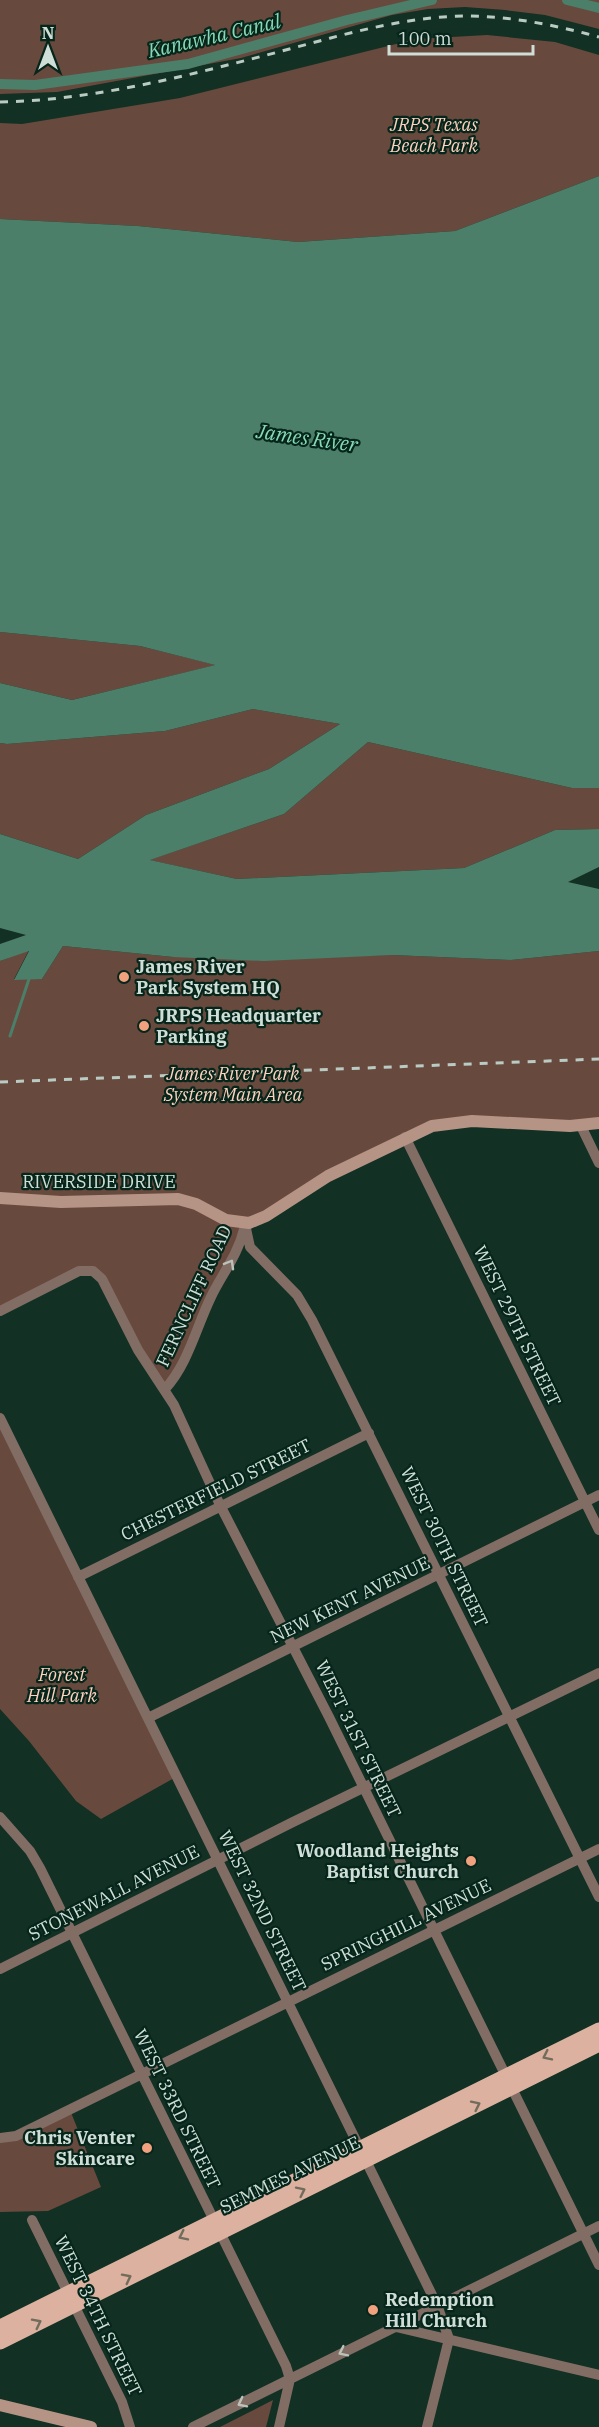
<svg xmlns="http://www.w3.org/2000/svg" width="599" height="2427" font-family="'IBM Plex Serif',serif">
  <rect width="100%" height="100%" fill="#123024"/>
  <path fill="#68493d" d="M0,0H599V29L545,15L505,10L465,7L428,9L392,15L241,58L57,92L0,94Z
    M487,35L555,42L599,55V176L455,231L298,242L138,226L0,219V123L22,124L180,98L416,39Z
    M0,632L140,646L216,665L72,700L0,683Z
    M253,709L340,724L269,769L146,815L78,859L0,834V743L7,744L165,731Z
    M368,742L572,788H599V829L555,830L464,868L237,879L149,860L284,814Z
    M63,946L173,957L392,955L511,960L599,951V1123L432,1126L255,1222L165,1389L102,1279L88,1270L0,1312V961L29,950L14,979H42Z
    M0,1418L176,1777L101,1819L76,1801L29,1741L0,1709Z
    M70,2110L101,2187L48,2211L0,2212V2137Z
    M273,2400L266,2427H220Z"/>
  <path fill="#4b7f69" d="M599,176V788H572L368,742L284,814L150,860L237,879L464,868L555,830L599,829V867L568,882L599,889V951L511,960L392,955L264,961L173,957L63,946L42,979L14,980L29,951L0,961V944L26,935L0,928V834L78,859L146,815L269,769L340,724L253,709L165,731L7,744L0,743V683L72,700L215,665L140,646L0,632V219L138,226L298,242L455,231Z"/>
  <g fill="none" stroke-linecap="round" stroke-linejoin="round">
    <path stroke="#4b7f69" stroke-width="3" d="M10,1036L29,979"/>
    <path stroke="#4b7f69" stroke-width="10" d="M567,0L599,8
      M0,84L35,85L188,64L347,20L432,0"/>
    <path stroke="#826d65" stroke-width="10" d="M581,1126L599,1163
      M405,1137L599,1530
      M245,1224L250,1247L297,1295L312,1320L599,1897
      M0,1311L79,1271H93L102,1279L138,1350L174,1405L220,1505L329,1717L599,2265
      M165,1389C188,1364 196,1328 211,1297C222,1274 238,1255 244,1229
      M0,1418L437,2305L449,2339L427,2427
      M78,1577L369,1433
      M148,1718L599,1495
      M0,1817L30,1851L40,1868L286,2366L290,2379L279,2427
      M0,1969L291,1823L599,1673
      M0,2138L16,2136L599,1849
      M32,2220L122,2402L130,2427
      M396,2327L599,2375
      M193,2427L599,2226"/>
    <path stroke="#b59486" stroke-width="12" d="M0,1198L61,1202L178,1199L196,1204L226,1220L249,1223L266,1216L328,1176L432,1126L472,1121L570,1126L599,1123
      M0,2405L91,2427"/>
    <path stroke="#dcb19f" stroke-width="15" d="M0,2327L599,2030
      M0,2342L599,2044"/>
    <path stroke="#bacbc3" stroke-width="3" stroke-dasharray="8 8" stroke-linecap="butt" d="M0,102C96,100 190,75 282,51C342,35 402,17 465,16C510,16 555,25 599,37
      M0,1082L599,1059"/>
  </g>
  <defs><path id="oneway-chevron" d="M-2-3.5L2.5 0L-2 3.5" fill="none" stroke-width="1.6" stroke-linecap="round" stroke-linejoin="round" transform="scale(1.5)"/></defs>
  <g stroke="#bcc2ba">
    <use href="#oneway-chevron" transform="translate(230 1264) rotate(-60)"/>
    <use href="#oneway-chevron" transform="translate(343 2352) rotate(154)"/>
    <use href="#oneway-chevron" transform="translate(242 2403) rotate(153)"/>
  </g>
  <g stroke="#726c5d">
    <use href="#oneway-chevron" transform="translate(547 2056) rotate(154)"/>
    <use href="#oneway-chevron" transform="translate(476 2105) rotate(-26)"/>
    <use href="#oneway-chevron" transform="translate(301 2191) rotate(-26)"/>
    <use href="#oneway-chevron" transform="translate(183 2236) rotate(154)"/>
    <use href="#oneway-chevron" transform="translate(127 2278) rotate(-27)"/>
    <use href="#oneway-chevron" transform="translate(37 2323) rotate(-27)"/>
  </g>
  <g fill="#f2a17e" stroke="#07261b" stroke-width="2">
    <circle cx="124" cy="977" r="6"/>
    <circle cx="144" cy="1026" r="6"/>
    <circle cx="471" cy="1861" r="6"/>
    <circle cx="147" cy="2148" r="6"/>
    <circle cx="373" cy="2310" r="6"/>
  </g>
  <g text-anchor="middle" stroke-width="4.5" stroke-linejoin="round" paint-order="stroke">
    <g font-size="18" font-style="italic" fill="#ffd1be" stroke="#07261b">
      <text x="434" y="131">JRPS Texas<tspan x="434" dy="21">Beach Park</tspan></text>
      <text x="233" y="1080">James River Park<tspan x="233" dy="21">System Main Area</tspan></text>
      <text x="62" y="1681">Forest<tspan x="62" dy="21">Hill Park</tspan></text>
    </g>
    <g font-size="18" font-weight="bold" fill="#cfdfd7" stroke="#07261b" text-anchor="start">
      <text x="136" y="973">James River<tspan x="136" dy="21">Park System HQ</tspan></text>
      <text x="156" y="1022">JRPS Headquarter<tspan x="156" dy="21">Parking</tspan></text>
      <text x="459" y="1857" text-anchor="end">Woodland Heights<tspan x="459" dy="21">Baptist Church</tspan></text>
      <text x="135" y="2144" text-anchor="end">Chris Venter<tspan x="135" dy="21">Skincare</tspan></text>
      <text x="385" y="2306">Redemption<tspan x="385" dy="21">Hill Church</tspan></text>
    </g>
    <g font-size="18" fill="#cfdfd7" stroke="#07261b">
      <text x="99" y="1188">RIVERSIDE DRIVE</text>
      <text transform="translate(194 1296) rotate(-65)" y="6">FERNCLIFF ROAD</text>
      <text transform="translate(517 1326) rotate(64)" y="6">WEST 29TH STREET</text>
      <text transform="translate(216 1490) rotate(-26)" y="6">CHESTERFIELD STREET</text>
      <text transform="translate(444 1547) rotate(64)" y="6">WEST 30TH STREET</text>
      <text transform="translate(350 1600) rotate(-26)" y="6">NEW KENT AVENUE</text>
      <text transform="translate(358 1739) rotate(64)" y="6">WEST 31ST STREET</text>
      <text transform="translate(114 1893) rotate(-27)" y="6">STONEWALL AVENUE</text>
      <text transform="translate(262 1911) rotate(64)" y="6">WEST 32ND STREET</text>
      <text transform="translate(406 1925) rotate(-26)" y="6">SPRINGHILL AVENUE</text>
      <text transform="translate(177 2109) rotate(64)" y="6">WEST 33RD STREET</text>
      <text transform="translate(290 2175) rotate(-26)" y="6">SEMMES AVENUE</text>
      <text transform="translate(98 2316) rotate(64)" y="6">WEST 34TH STREET</text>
    </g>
    <g font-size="20" font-style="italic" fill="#87dab7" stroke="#07261b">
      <text transform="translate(214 36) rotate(-13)" y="7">Kanawha Canal</text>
      <text transform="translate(307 438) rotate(8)" y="7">James River</text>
    </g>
  </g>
  <g transform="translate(48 48)" stroke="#07261b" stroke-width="4.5" paint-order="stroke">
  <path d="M0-4.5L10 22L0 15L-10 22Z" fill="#cfdfd7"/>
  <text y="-9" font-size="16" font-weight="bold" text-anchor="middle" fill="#cfdfd7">N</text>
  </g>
  <path d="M389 45v9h144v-9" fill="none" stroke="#cfdfd7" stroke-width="3"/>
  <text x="398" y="45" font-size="18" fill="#cfdfd7" stroke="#07261b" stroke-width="4.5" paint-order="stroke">100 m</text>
</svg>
